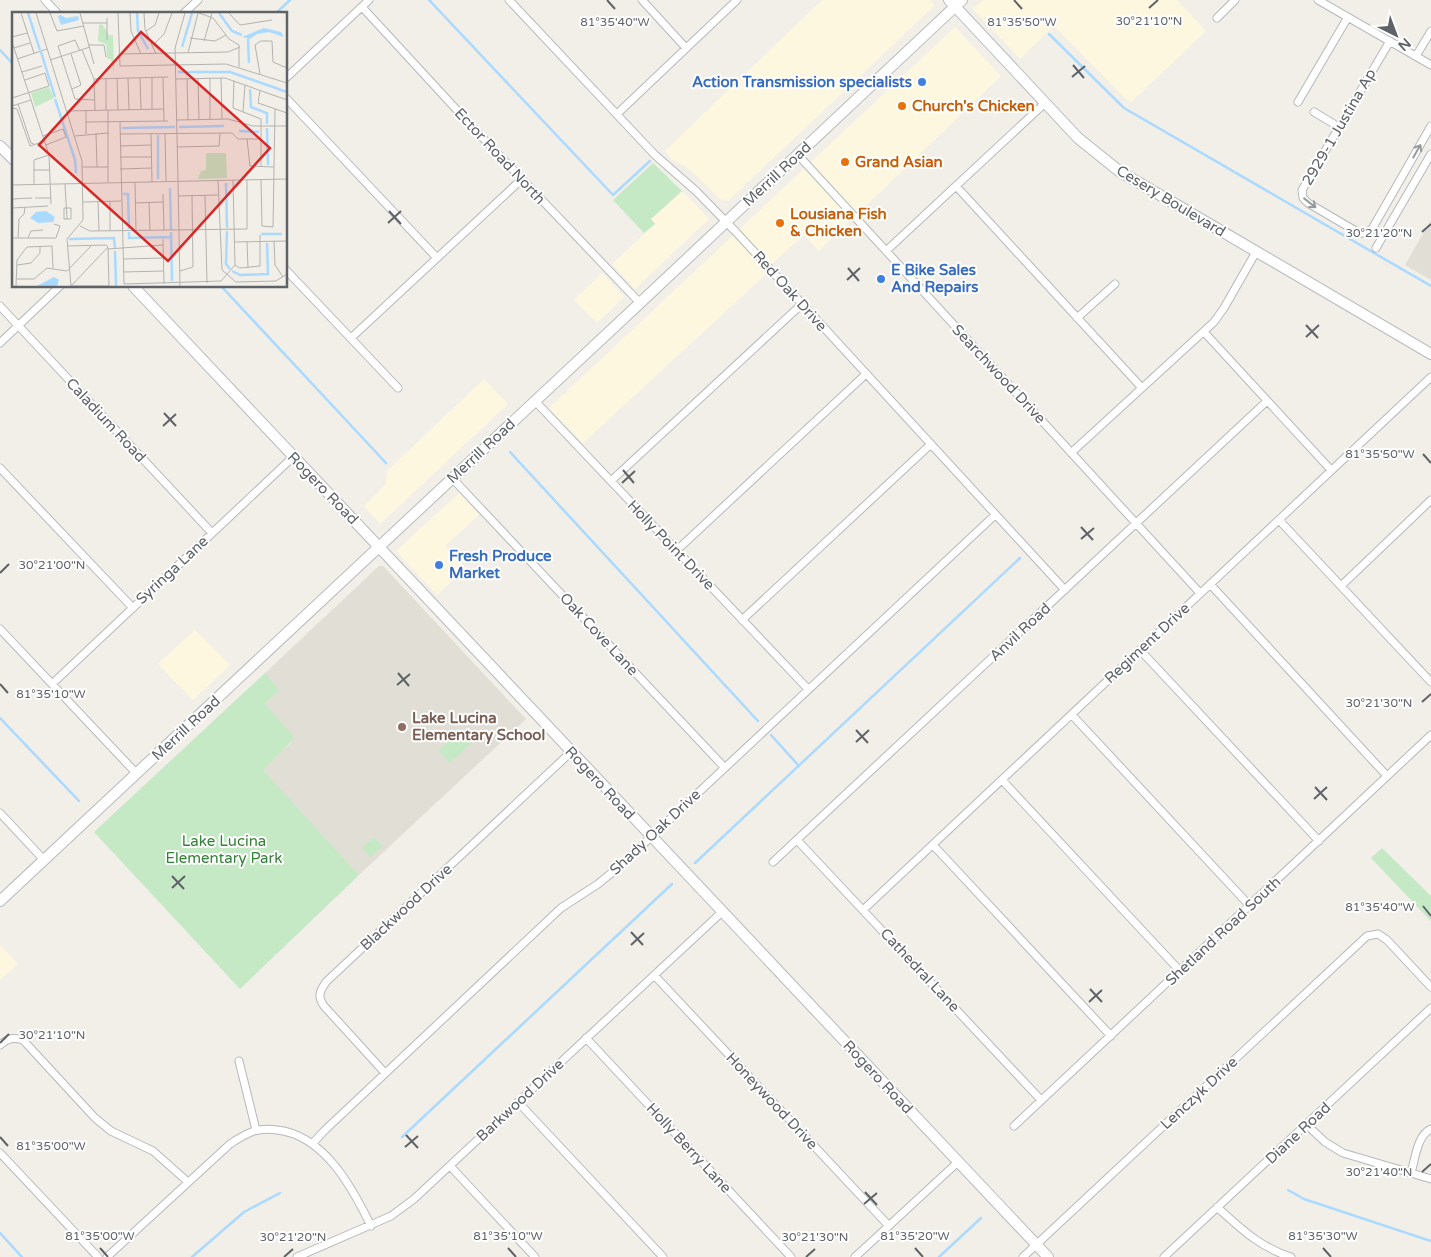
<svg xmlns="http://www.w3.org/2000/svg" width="1431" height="1257" font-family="'Varela Round',sans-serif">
  <rect width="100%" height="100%" fill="#f1efe8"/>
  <path fill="#fef7e0" d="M822,0H930L935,5L728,201L720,199L688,168L671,159L665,151Z
    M983,0H1177L1206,31L1130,103L1054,26L1020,59L973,9Z
    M955,27L1001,76L819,251L804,235L774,262L765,275L583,443L549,408Z
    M682,191L709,219L635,289L612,264L655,224L651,219Z
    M602,273L624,297L597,323L574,300Z
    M484,379L508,404L380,524L364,506L386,484L387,471Z
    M459,493L479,515L445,546L466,568L437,595L396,551Z
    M195,630L230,665L193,700L158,664Z
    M0,945L18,964L0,980Z"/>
  <path fill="#e1ded6" d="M1431,220V280L1405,265Z
    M379,566H383L526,719L359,875L262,770L292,742L265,704L279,690L265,673Z"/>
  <path fill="#c5e8c5" d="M653,163L682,191L651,219L655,224L644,233L613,200Z
    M265,673L279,690L265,704L293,735L292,741L263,770L359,875L240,989L94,832Z
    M462,729L473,741L450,763L438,751Z
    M374,837L383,846L370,857L362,848Z
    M1382,848L1431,896V921L1371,858Z"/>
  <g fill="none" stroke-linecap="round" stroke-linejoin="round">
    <path stroke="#aadaff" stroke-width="2.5" d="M429,0L613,195L650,161
      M275,14L290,0
      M1049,34L1124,108L1431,286
      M0,50L14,65
      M221,286L386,463
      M510,452L758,721
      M0,718L79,801
      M771,735L799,766
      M695,863L1020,558
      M402,1137L672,884
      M1288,1190L1304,1199L1431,1241
      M0,1233L22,1257
      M192,1257L244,1212L280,1193
      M939,1257L981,1218"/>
    <g stroke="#b5b8bc" stroke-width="9">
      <path id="street" d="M45,0L58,14
        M509,0L655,155L696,191L736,232L1065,590
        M642,0L686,48
        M1318,0L1431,65
        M362,7L479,134L640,303
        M183,14L198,0
        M1217,18L1235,0
        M1390,41L1302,190L1303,198L1308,203L1359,233H1366L1372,229L1431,126
        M1416,56L1431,31
        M286,78L369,0
        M286,98L437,258
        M1298,102L1348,17
        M1314,112L1339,127
        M617,114L737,0
        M798,155L1200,593
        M956,186L1142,388
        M1376,248L1431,154
        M886,251L1045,103
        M286,270L398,388
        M0,306L212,533
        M1077,318L1115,284
        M1204,332L1331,470
        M351,338L522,179
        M0,343L60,286
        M535,401L808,689
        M1071,453L1214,322L1224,308L1256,252
        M0,468L133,608
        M452,478L725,768
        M611,481L802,304
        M1279,520L1431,682
        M676,551L866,374
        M1210,584L1387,776
        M1341,586L1431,500
        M742,620L931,444
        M0,629L137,774
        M1140,650L1319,841
        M52,684L293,457
        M1072,715L1250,906
        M1002,780L1180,971
        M0,813L44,860
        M797,840L1041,1100
        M933,845L1111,1036
        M773,862L1267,401
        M863,910L1431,377
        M655,976L889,1226
        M586,1038L791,1257
        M0,1045C8,1038 13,1037 23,1040L95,1118L111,1131L153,1151L188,1182
        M239,1061L256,1130
        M385,1073L324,1006C317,996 320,991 326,982L571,752
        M518,1102L663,1257
        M1307,1125L1325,1142L1343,1153L1431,1179
        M1014,1126L1431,735
        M312,1144L325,1130L561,908L598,884L621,865L995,515
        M0,1153L98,1257
        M450,1166L535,1257
        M1411,1173C1415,1160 1417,1135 1431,1129
        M1217,1207C1240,1228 1261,1248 1291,1257
        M107,1257L230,1144C238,1139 245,1134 254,1131C261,1129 270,1129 277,1130C324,1135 352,1187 371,1226
        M297,1257L391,1216L414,1199L722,912
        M855,1257L958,1162
        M1023,1257L1367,936L1378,934L1387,940L1431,987
        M1164,1257L1431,1008"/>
    </g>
    <g stroke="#b6babf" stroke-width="12">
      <path id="secondary" d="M949,0L1078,138L1119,171L1431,354
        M0,146L14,160
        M133,286L1048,1257
        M0,901L640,303L962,0"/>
    </g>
    <use href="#street" stroke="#fff" stroke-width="7"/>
    <use href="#secondary" stroke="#fff" stroke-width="10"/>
  </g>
  <defs><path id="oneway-shaft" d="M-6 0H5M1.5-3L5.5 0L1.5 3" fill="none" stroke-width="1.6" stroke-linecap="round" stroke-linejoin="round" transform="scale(1.25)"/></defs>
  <g stroke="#979a9d">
    <use href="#oneway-shaft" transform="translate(1417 151) rotate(-60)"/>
    <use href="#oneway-shaft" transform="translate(1310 203) rotate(38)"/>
  </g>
  <path fill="none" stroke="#5f6368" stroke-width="2" d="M607,0L615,9M1014,0L1022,9M1149,8L1158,0M1073,65L1084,78M1072,77L1085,66M389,211L401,224M388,223L401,211M1422,232L1431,224M848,268L859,281M847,280L860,268M1306,325L1318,338M1306,337L1319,325M164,413L176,426M163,426L176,414M1423,454L1431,463M623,470L634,483M622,483L635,471M1081,527L1093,540M1081,539L1094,528M0,573L9,564M398,673L409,686M0,684L8,693M397,685L410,674M1422,702L1431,694M856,730L868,743M856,742L869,730M1315,787L1327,800M1314,799L1327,787M172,876L184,889M172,888L185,876M1423,906L1431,916M631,932L643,945M631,945L644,933M1090,989L1102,1002M1089,1002L1102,990M0,1043L9,1034M406,1135L418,1148M0,1137L8,1146M405,1147L418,1136M1422,1172L1431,1164M865,1192L877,1205M864,1204L877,1193M100,1248L108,1257M508,1248L516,1257M915,1248L923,1257M1323,1248L1331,1257M284,1257L293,1249M806,1257L815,1249"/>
  <g fill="#3f7fe0" stroke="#fff" stroke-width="2">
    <circle cx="922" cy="82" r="5"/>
    <circle cx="881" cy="279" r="5"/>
    <circle cx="439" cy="565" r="5"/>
  </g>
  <g fill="#e8710a" stroke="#fff" stroke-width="2">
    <circle cx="902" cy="106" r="5"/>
    <circle cx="845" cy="162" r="5"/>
    <circle cx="780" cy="223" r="5"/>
  </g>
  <circle fill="#8d6e63" stroke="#fff" stroke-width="2" cx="402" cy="727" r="5"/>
  <g text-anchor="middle" stroke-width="4" stroke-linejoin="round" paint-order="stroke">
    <g font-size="15" font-weight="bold" fill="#366cbe" stroke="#fff" text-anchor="start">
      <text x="912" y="87" text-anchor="end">Action Transmission specialists</text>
      <text x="891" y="275">E Bike Sales<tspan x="891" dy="17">And Repairs</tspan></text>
      <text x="449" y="561">Fresh Produce<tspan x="449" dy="17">Market</tspan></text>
    </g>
    <g font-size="15" font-weight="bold" fill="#c56008" stroke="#fff" text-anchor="start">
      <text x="912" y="111">Church's Chicken</text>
      <text x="855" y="167">Grand Asian</text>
      <text x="790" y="219">Lousiana Fish<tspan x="790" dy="17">&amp; Chicken</tspan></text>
    </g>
    <g font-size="15" fill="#5f6368" stroke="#fff">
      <text transform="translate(1339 127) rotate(-60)" y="5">2929-1 Justina Ap</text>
      <text transform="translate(500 156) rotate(47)" y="5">Ector Road North</text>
      <text transform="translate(777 174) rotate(-43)" y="5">Merrill Road</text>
      <text transform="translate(1171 201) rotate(31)" y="5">Cesery Boulevard</text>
      <text transform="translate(790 291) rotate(48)" y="5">Red Oak Drive</text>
      <text transform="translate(999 374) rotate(47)" y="5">Searchwood Drive</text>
      <text transform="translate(106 420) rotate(47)" y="5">Caladium Road</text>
      <text transform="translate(481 451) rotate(-43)" y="5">Merrill Road</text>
      <text transform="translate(323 488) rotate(46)" y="5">Rogero Road</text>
      <text transform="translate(671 545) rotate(46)" y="5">Holly Point Drive</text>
      <text transform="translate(172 570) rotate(-43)" y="5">Syringa Lane</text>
      <text transform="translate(1020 632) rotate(-43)" y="5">Anvil Road</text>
      <text transform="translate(599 634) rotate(47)" y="5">Oak Cove Lane</text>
      <text transform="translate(1147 643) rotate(-43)" y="5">Regiment Drive</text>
      <text transform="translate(186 728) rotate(-43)" y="5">Merrill Road</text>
      <text transform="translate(600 783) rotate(47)" y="5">Rogero Road</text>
      <text transform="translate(655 832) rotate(-43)" y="5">Shady Oak Drive</text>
      <text transform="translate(406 907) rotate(-43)" y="5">Blackwood Drive</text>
      <text transform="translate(1223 931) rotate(-43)" y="5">Shetland Road South</text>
      <text transform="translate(920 970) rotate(47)" y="5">Cathedral Lane</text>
      <text transform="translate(878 1077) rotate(47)" y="5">Rogero Road</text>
      <text transform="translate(1199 1093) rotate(-43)" y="5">Lenczyk Drive</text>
      <text transform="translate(520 1100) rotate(-43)" y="5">Barkwood Drive</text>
      <text transform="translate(772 1101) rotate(47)" y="5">Honeywood Drive</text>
      <text transform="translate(1298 1133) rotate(-43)" y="5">Diane Road</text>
      <text transform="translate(689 1148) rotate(47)" y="5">Holly Berry Lane</text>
    </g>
    <g font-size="15" font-weight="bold" fill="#785e54" stroke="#fff" text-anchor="start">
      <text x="412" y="723">Lake Lucina<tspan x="412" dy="17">Elementary School</tspan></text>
    </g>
    <g font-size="15" fill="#348238" stroke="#fff">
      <text x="224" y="846">Lake Lucina<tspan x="224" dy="17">Elementary Park</tspan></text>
    </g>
  </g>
  <g transform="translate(12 12)">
    <rect width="275" height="275" fill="#f1efe8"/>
    <path d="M90,12L97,23H101L102,61L99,47H95L94,32L86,29L87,13ZM37,75L42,86L23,95L19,81ZM194,141H214L215,166L186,167L189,159L194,158Z" fill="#c5e8c5"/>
    <path d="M49,3L54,6L66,4L67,8L49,13L46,4ZM252,16L269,20L272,25L257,20L245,22L238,27L230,25ZM34,199L43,205L41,210L26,211L18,206L24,200ZM42,265L47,268L45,274H25Z" fill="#aadaff"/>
    <path fill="none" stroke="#aadaff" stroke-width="2.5" d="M16,1L28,38M125,1L126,19L136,37M207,1L220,19L230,23M236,27L237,51M170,35L180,1M29,40L43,85M166,60H218L275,80M238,77L239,95L255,101V112M43,87L63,148L64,161M167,115L212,114M110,116L163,115M255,116L256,153M227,119L247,120M146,123V167M214,171L215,216M158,176L159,218M111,182H116L117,217M215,219L214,252L218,257M117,220V226L159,225M159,220L160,269M249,222H270M57,227L102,226L103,236M103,239L104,274M220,259L228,263L256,262L255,231"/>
    <path fill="none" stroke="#b3b3b1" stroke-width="1" d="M9,1L22,41M24,1L70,149L71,208L55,227L59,274M38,1L45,19L72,14M68,1L82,52M106,1L108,54L214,52L275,71M118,1L119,19L129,42M132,1L133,17L144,42M187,1L201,6L217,27L227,33V55M217,1L228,13L260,8M95,6V28M71,11H95M134,19L143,13L147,1M0,25L15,21M178,26L203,29L214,23M192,29L200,1M0,30L37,143L39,192M142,32L152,22L160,1M77,33H92L94,45M2,36L18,31M70,38L82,67M68,39L63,28L46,34L63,87L82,88M176,41L186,1M59,42L69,73L60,77M107,42L216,40L228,35M5,47L35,37M38,48L78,35M10,60L30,54M248,62L243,33L249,29H260L261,50L275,56M151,65L152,109M105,66L106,98M116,66L117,98M128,66L129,97M140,66V97M186,66L187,108M198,66V108M209,66L210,107M82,67L156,65M82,67L83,98M94,67V98M164,67L213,66L275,88M175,67L176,108M222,69L221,96L249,107V155M248,79L246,91L275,101M0,86L37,74L33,61L13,68M6,92L19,131L22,132M0,94L19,88M0,96L5,97L18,134L33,129M55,99L152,97M74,99V122M96,99V170M231,100L233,73M165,108L216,107L241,114H275M74,110L156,109M108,110L112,272L209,269L223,253L221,168M84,121L85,155M139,121L140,170M153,121L154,169M220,121L226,127H249M108,122L220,121M31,124L51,117L54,125L34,133M63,124L96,121M235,127L238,154L262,155M108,134L139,133M165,135L207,134L208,121M108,145H139M70,155H96M108,157L140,156M21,158H38M206,168L210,258L224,270L264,269L275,262M249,168L250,214L261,215L263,97M166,169L163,36L173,1M166,169L168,274M123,170L124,219M22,172V148L37,143M53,172L55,207M0,173L275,167M151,182L152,218M166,184L206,183M193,184L195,271M23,186H39M0,187L20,186M86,189L87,219M98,189V219M71,190L109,189M137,190L138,219M123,191L151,190M0,196L36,194M52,196H59V207H52ZM68,214L78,219L235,217V168M275,221V239M0,226H44L48,214L42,212M6,226L7,207L12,202L13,195M16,226L19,219L31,218M151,227L152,272M235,229L236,256M262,229L263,253L271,265M223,230L275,229M56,234L94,233L96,235M96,236L97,274M96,237L151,233M111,247L152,246M5,253L19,251L28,241V234M223,253L228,256L248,254V223M168,259L181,255L180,184M111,260L152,259M5,267H22L35,256L55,259L80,233M4,274L5,248L15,235L40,234L41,256M59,274L96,235M59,274H97"/>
    <path fill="#d62828" fill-opacity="0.15" stroke="#d62828" stroke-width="2.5" d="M129,20L258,136L156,249L27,133Z"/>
    <rect width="275" height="275" fill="none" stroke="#5f6368" stroke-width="2.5"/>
  </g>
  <g font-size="12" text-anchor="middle" fill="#5f6368" stroke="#fff" stroke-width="4" stroke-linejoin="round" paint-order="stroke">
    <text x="1149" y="25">30°21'10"N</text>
    <text x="615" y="26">81°35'40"W</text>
    <text x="1022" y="26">81°35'50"W</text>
    <text x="1379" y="237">30°21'20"N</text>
    <text x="1380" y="458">81°35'50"W</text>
    <text x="52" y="569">30°21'00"N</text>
    <text x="51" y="698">81°35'10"W</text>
    <text x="1379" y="707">30°21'30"N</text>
    <text x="1380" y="911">81°35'40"W</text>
    <text x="52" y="1039">30°21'10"N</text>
    <text x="51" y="1150">81°35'00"W</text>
    <text x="1379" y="1176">30°21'40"N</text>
    <text x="100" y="1240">81°35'00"W</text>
    <text x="508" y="1240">81°35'10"W</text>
    <text x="915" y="1240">81°35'20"W</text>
    <text x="1323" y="1240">81°35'30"W</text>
    <text x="293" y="1241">30°21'20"N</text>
    <text x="815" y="1241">30°21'30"N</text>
  </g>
  <g transform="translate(1396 35) rotate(138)" stroke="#ffffff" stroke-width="4" paint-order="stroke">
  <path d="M0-4L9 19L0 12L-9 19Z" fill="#5f6368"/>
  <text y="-8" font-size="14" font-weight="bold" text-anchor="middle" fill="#5f6368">N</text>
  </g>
</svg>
